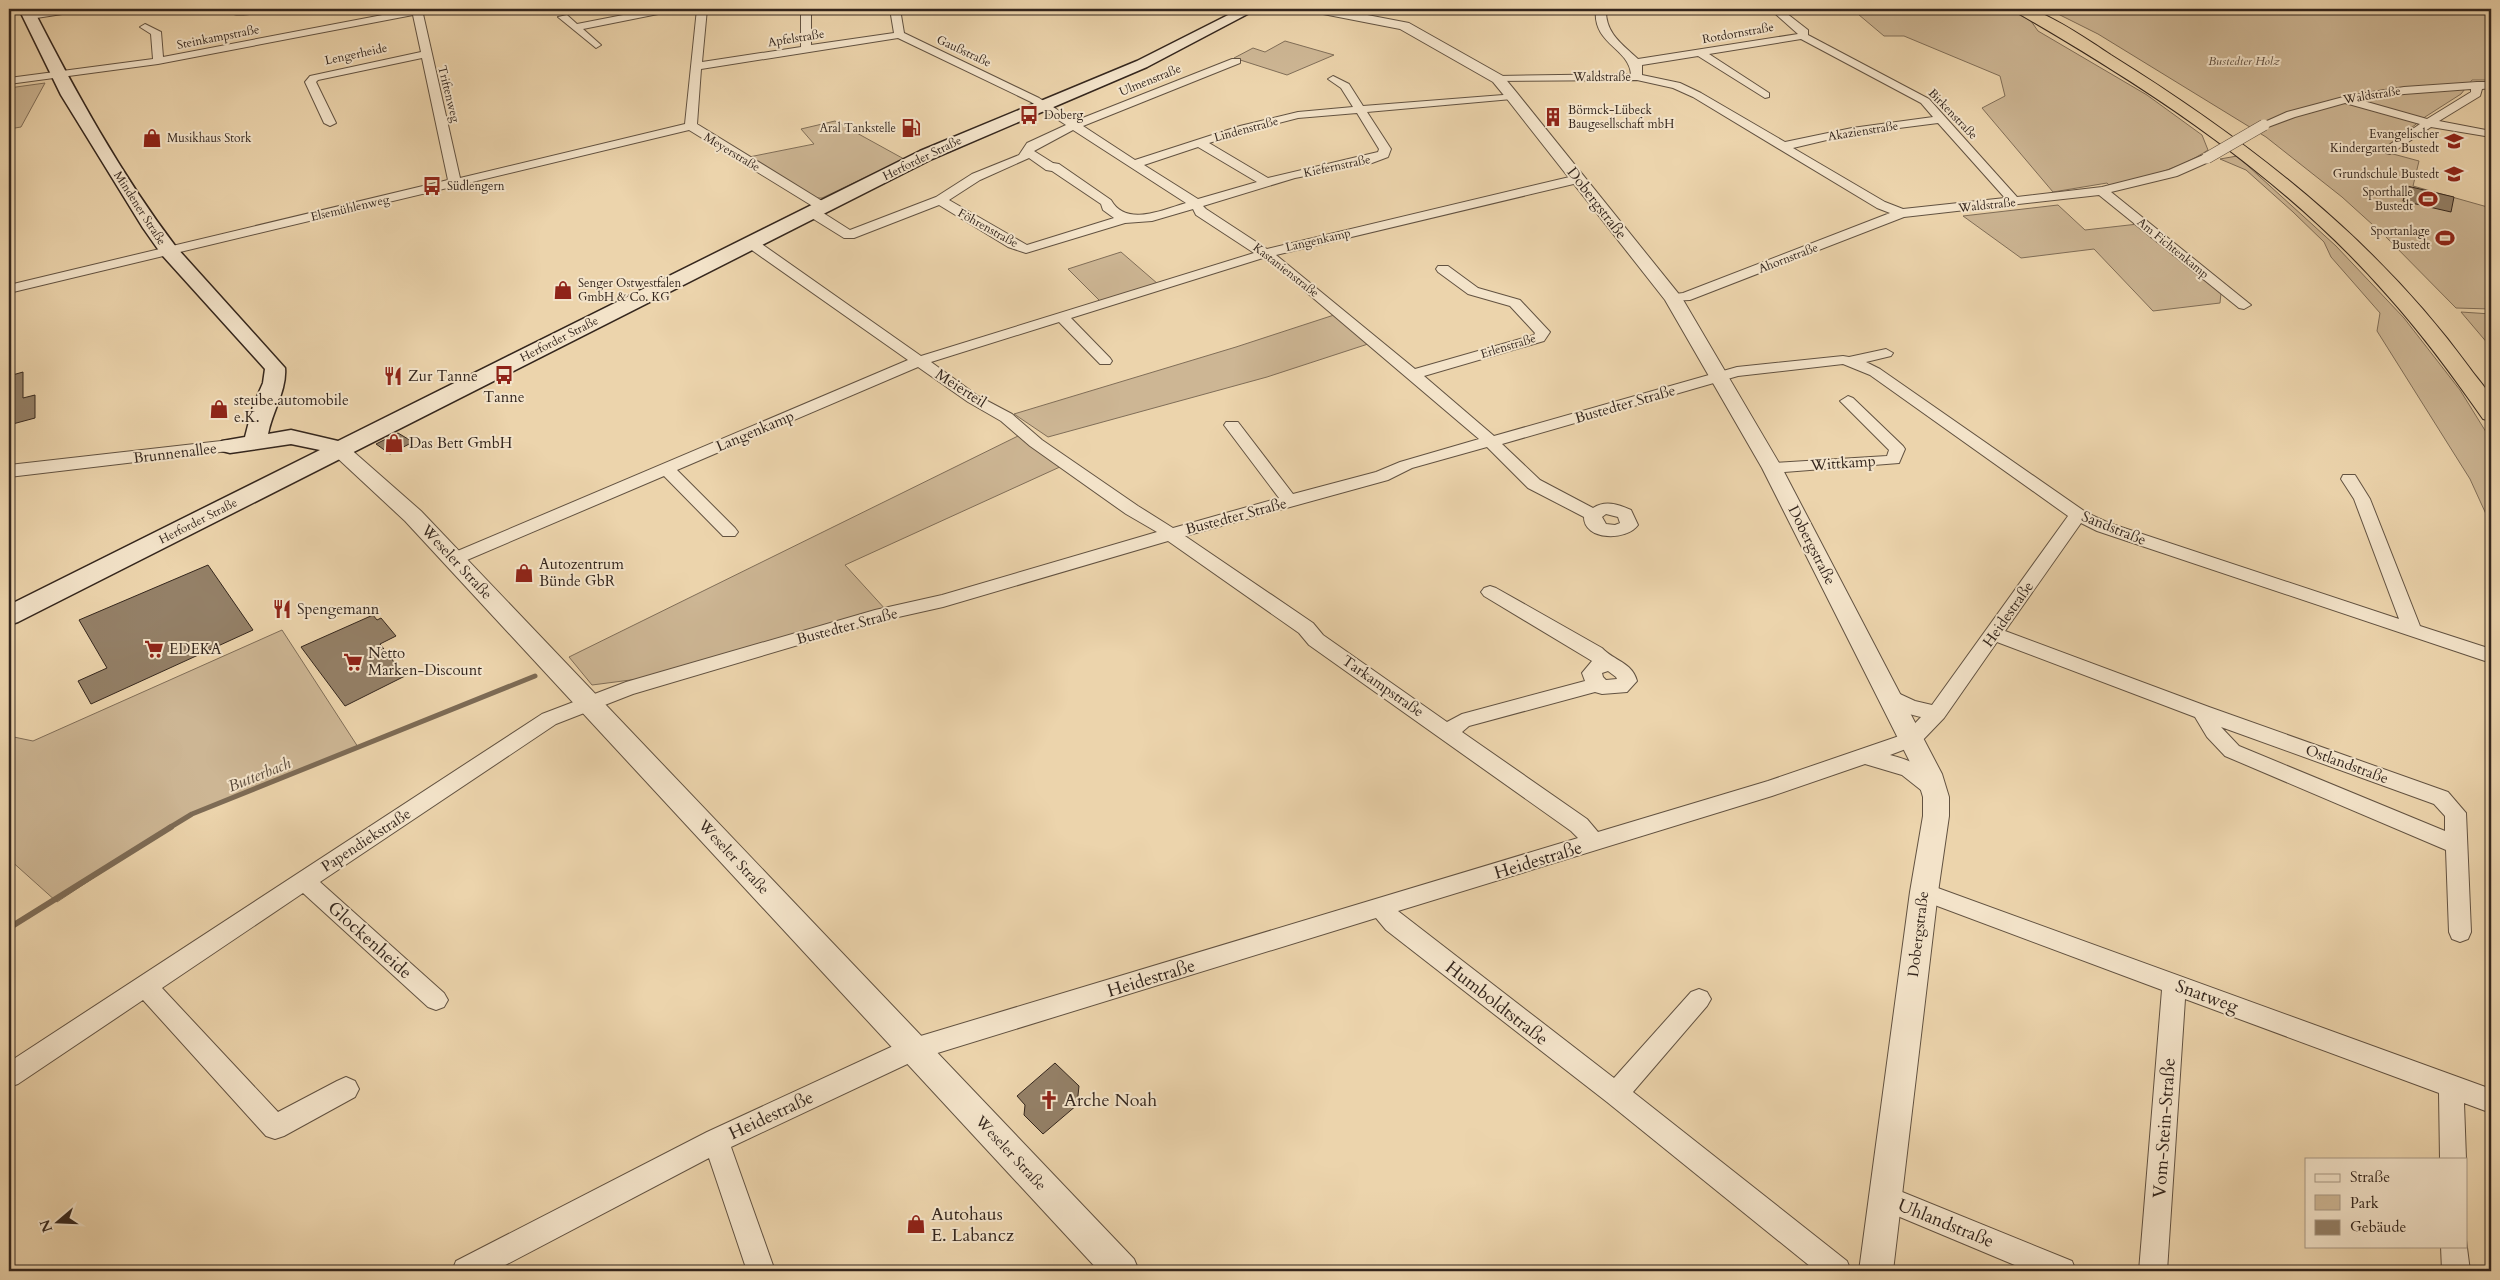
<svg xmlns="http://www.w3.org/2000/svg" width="2500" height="1280" font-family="Cardo,serif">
  <rect width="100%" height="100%" fill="#ecd4ac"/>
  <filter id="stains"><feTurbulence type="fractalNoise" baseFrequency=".004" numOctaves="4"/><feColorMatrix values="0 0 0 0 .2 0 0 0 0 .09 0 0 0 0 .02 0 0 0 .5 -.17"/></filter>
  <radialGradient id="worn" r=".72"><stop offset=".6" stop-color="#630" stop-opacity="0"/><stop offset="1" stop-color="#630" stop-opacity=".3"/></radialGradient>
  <path fill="#cdb694" stroke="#806e58" d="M1852,9H2008L2031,21L2038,31L2147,95L2202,135L2208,150C2178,170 2145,177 2110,186L2107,183L2053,192L1982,108L2005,96L2000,76L1904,36H1884Z
    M2048,9H2491V80H2472L2461,94L2425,117L2382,151L2419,161L2413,186L2491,208V309L2456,308L2384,235L2342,197L2266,137L2098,34Z
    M1285,41L1334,55L1287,75L1234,58L1253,48L1265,52Z
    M45,83L21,127L9,129V88Z
    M835,121L904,159L822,198H817L749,157L814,144L801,129Z
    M2237,156L2336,246L2404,318L2460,390L2491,440V525L2470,479L2377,331L2380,313L2331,257L2324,242L2293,212L2246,170L2220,159Z
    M2058,205L2085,230L2138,224L2221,293L2220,303L2153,311L2094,249L2021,258L1963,216Z
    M1121,252L1158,284L1101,302L1068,269Z
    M2461,312L2491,314V347L2489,345Z
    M1334,315L1368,344L1267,377L1048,437L1014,414L1236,347Z
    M1018,436L1062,466L845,565L886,610L646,678L592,685L569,657Z
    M282,630L358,747L190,814L57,902L9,859V736L33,741Z"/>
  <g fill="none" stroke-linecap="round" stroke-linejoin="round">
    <path stroke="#7d6b55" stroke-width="5" d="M169,828L192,814L535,676"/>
    <path stroke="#7d6b55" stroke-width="6" d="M9,928L171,827"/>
  </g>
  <path fill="#948067" stroke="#34261d" d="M2407,186L2454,197L2451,212L2403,201Z
    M23,372V398L35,395V418L9,425V376Z
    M398,433L413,442L390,454L376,444Z
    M208,565L253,630L91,704L78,681L107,668L79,620Z
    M373,615L377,620L381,618L396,636L380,644L405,676L345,706L301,647Z
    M1055,1063L1079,1086L1077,1105L1043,1134L1024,1115L1025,1105L1017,1096Z"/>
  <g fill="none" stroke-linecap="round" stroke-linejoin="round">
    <g stroke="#625241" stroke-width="2">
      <path id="minor" d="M57,9H80L75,12L30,19L25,16L30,13Z
        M235,9H266C259,14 235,17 228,12Z
        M414,9H436L423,14L460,178L685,124L697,9H707L702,62L801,47V9H811V45L894,33L890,9H900L904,33L1039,98L1075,121L1232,59H1240V63L1083,126L1135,160L1240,126L1298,112L1353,107L1341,88L1328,79L1333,76L1349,84L1363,106L1516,94L1518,96L1512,99L1367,112L1391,149L1388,157L1372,163L1295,178L1203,206L1206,209L1267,249L1578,175L1582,176L1584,179L1582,182L1276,255L1415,369L1534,335L1535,333L1510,306L1468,294L1438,272L1436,269L1438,266H1448L1478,288L1520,300L1550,332L1544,341L1424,376L1494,436L1737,367L1843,356L1849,357L1886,349L1893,353L1891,356L1866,362L1880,369L2087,513L2109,523L2399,619L2354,499L2341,479L2343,475H2355L2370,499L2420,626L2491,649V663L2097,531L2081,523L2005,631L2209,707L2448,792L2466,813L2471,932L2468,939L2460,942L2452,939L2449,932L2446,850L2225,756L2207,737L2195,717L1997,642L1944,718L1919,744L1890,755C1910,760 1933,769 1943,788L1940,794L1933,796L1926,794L1902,775L1865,764L1772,796L1398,911L1614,1078L1691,992L1699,989L1707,992L1711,999L1707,1006L1633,1092L1847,1261L1851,1271H1816L1607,1102L1386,930L1376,918L918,1059L731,1147L775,1271H747L709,1158L494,1271H452L456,1261L707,1132L904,1041L1578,838L1571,831L1309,645L1299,633L1168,541L943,607L876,622L633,694L556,724L320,882L444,993L448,1000L444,1007L436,1010L428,1007L303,893L162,988L278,1112L337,1081L346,1077L355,1081L359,1089L355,1097L284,1136L275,1139L266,1136L143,1000L18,1084L9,1087V1062L542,714L626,682L875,610L942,595L1157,532L1126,514L1030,446L1001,421L968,402L918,367L677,470L735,528L738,532L735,536H723L664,476L460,563H448L445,559L448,555L908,360L746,246L744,243L746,240H756L921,356L1254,253L1196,215L1193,209L1152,221L1125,223L1026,253L1008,247L939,205L854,238H844L807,215L806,212L807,209H817L850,230L936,197L972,174L1019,155L1027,143L1066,125L1031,102L898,38L701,69L697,124L827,204L829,207L827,210H819L689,130L9,293V285L448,180L422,58L318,80L316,82L336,123L330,126L324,123L305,82L310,76L421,52L413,15L158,64L9,84V78L153,59L151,34L140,27L145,24L161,32L163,57ZM1357,113L1379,149L1378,152L1268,178L1209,143L1244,132L1298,118ZM1073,130L1186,203C1162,210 1126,227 1111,200L1059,164L1053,163L1034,151ZM1198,147L1257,182L1198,199L1144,165ZM1029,158L1046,170L1052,171L1101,204L1103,210L1114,218L1027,245L949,200L980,180ZM1263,258L1279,269L1479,439L1400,462L1376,472L1293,494L1238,422H1226L1224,425L1279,498L1173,528L1138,506L1042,440L1012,414L978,396L931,362L1059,322L1100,364H1110L1112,361L1110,358L1071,318ZM1843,364L1870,375L2068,516L1932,705L1915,701L1889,689L1882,691L1879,696C1887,709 1908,714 1921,717L1905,734L1768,781L1598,832L1587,819L1462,732L1469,726L1595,692L1602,694L1627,692L1637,681C1632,662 1614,661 1602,648L1496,588L1490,586L1484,588L1481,592L1484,596L1592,661L1582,673L1585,681L1462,714L1447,722L1323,635L1313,623L1185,536L1388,480L1412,468L1487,447L1528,488L1584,517C1584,541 1627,541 1638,525L1631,510C1618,504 1605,500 1593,508L1540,480L1502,444L1738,376ZM1606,514L1618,517L1620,523L1615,525L1606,524L1602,517ZM1608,671L1616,677L1617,679L1606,680L1603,677L1602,673ZM2221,727L2434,804L2445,816V831L2239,746Z
        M654,9H673L668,12L583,29L601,45L596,48L558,17L567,15L577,24Z
        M1596,9H1606C1605,33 1622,44 1638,59L1798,34L1770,9H1781L1808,30V35L1929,99L2017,197L2102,187L2169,170L2203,155H2211L2213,158L2211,161L2177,176L2111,192L2251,305L2244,309L2239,308L2099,195L1904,217L1690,300L1668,301L1666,298L1668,295L1683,293L1890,213L1877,208L1693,97L1673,88L1637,80L1494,81L1493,79L1498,76L1631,74C1629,48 1592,44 1596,9ZM1801,39L1921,103L1933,117L1852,128L1785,142L1701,93L1680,83L1642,75V65L1698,56L1765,98L1769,97V93L1709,54ZM1938,123L2005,198L1903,209L1885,202L1793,148L1852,134Z
        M2477,82H2491V88L2482,89L2480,96L2439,121L2491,131V137L2431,127L2390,154L2386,153V147L2420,124L2345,103L2295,117L2268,127L2264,128L2258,125L2287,112L2347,96L2404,87ZM2471,89V92L2427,119L2360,100L2404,94Z
        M1848,396L1853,398L1903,446L1905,449L1899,463L1772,473L1766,472L1764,468L1766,464L1772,463L1887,456L1889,450L1840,401Z
        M1924,883L2491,1089V1113L2464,1103L2466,1159H2440L2439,1093L2185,999L2167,1271H2139L2162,990L1916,898L1913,892L1916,886Z
        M1885,1185L2072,1261L2076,1271H2029L1876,1207L1872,1198L1876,1189Z
        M2466,1240L2470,1271H2442L2441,1246H2466Z"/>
    </g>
    <g stroke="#625241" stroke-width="2">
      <path id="tertiary" d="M1312,9H1336L1409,23L1503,76L1517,93L1682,298L1782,468L1942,774L1949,797V816L1938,892L1893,1271H1859L1910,892L1923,816V797L1916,774L1762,468L1665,300L1507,99L1493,82L1400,29L1318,13Z
        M230,440L237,442L240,446L237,450L9,477V465Z
        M340,444L347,446L421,511L1134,1259L1139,1271H1099L405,521L333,454L330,450L333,446Z"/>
    </g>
    <g stroke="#34261d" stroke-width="3">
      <path id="secondary" d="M19,9H33C75,91 120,173 176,247L285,368C287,390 272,412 268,434L291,430L338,441L920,151L1137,61L1240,9H1257L1147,67L932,159L18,622L9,625V605L320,450L291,444L230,453L222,451L219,446L222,441L245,437L253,406L263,383L265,369L162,255L143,228L61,95Z"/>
    </g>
    <g stroke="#34261d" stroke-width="2">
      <path id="motorway" d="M2014,9C2020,9 2027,8 2033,10C2056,18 2090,41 2111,55C2246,139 2375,238 2469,367C2475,376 2487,388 2491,398C2493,404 2491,414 2491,421L2483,419C2453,376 2423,335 2388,296C2284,177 2151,90 2016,12Z"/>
    </g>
    <use href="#minor" fill="#f3e3c9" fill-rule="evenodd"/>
    <use href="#tertiary" fill="#f3e3c9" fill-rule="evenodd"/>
    <use href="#secondary" fill="#f3e3c9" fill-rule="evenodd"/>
    <use href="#motorway" fill="#ecd4ac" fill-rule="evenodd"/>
    <g stroke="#625241" stroke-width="12" stroke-linecap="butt">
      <path id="minor-bridge" d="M2207,158L2264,125"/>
    </g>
    <use href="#minor-bridge" stroke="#f3e3c9" stroke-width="11"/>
  </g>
  <defs>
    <g id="bus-bare" transform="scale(1.5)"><path d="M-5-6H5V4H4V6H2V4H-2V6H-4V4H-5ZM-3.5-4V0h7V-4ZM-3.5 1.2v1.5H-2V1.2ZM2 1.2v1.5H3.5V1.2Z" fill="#8f2418" stroke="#f3e3c9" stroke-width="2.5" paint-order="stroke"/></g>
    <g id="building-bare" transform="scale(1.5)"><path d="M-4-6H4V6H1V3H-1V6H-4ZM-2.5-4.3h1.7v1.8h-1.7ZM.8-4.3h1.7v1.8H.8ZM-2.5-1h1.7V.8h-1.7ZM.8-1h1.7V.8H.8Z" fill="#8f2418" stroke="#f3e3c9" stroke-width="2.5" paint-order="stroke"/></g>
    <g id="fuel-bare" transform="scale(1.5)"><path d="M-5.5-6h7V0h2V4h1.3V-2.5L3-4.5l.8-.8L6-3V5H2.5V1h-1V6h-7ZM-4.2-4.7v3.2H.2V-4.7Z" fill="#8f2418" stroke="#f3e3c9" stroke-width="2.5" paint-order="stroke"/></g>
    <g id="shop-bare" transform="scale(1.5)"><path d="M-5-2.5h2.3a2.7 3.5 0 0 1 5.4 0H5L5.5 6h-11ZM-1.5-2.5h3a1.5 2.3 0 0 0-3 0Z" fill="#8f2418" stroke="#f3e3c9" stroke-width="2.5" paint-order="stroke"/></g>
    <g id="school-bare" transform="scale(1.5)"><path d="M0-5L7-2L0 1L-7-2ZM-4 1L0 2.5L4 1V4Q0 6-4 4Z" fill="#8f2418" stroke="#f3e3c9" stroke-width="2.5" paint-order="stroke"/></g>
    <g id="stadium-bare" transform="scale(1.5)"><path d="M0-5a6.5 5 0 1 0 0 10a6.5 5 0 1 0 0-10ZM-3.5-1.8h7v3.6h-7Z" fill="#8f2418" stroke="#f3e3c9" stroke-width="2.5" paint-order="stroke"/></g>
    <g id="restaurant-bare" transform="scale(1.5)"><path d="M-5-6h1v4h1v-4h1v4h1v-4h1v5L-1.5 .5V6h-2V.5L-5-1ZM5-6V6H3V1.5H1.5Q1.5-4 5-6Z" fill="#8f2418" stroke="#f3e3c9" stroke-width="2.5" paint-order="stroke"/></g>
    <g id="supermarket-bare" transform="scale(1.5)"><path d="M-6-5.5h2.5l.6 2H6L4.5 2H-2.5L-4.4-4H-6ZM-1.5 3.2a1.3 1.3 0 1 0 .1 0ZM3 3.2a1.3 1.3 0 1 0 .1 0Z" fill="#8f2418" stroke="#f3e3c9" stroke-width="2.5" paint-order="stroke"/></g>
    <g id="church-bare" transform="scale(1.5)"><path d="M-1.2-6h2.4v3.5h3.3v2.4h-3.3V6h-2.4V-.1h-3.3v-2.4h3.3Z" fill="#8f2418" stroke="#f3e3c9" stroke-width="2.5" paint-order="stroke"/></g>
  </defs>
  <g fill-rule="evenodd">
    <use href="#bus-bare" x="1029" y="115"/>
    <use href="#building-bare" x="1553" y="117"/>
    <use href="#fuel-bare" x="911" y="128"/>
    <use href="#shop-bare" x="152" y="138"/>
    <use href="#school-bare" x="2454" y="141"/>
    <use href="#school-bare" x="2454" y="174"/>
    <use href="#bus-bare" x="432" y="186"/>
    <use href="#stadium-bare" x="2428" y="199"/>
    <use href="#stadium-bare" x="2445" y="238"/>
    <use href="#shop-bare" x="563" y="290"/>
    <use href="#bus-bare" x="504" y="375"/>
    <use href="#restaurant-bare" x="393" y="376"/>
    <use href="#shop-bare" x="219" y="409"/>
    <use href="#shop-bare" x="394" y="443"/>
    <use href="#shop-bare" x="524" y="573"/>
    <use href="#restaurant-bare" x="282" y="609"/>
    <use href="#supermarket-bare" x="154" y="649"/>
    <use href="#supermarket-bare" x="353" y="662"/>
    <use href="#church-bare" x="1049" y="1100"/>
    <use href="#shop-bare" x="916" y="1224"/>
  </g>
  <g text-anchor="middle" stroke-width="4" stroke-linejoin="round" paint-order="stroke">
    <g font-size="12" fill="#34261d" stroke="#f3e3c9">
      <text transform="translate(1738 33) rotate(-10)" y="4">Rotdornstraße</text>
      <text transform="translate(218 37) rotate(-11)" y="4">Steinkampstraße</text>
      <text transform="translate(796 38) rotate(-9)" y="4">Apfelstraße</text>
      <text transform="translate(964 51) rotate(25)" y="4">Gaußstraße</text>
      <text transform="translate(356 54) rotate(-12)" y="4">Lengerheide</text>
      <text x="1602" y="81">Waldstraße</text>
      <text transform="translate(1150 80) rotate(-22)" y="4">Ulmenstraße</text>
      <text transform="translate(449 94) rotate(76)" y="4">Triftenweg</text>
      <text transform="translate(2372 95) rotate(-9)" y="4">Waldstraße</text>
      <text transform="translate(1953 114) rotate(46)" y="4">Birkenstraße</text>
      <text transform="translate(1246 129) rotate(-15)" y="4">Lindenstraße</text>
      <text transform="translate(1863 131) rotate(-9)" y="4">Akazienstraße</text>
      <text transform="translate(732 152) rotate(31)" y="4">Meyerstraße</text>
      <text transform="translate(922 158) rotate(-26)" y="4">Herforder Straße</text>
      <text transform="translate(1337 166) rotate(-12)" y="4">Kiefernstraße</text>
      <text transform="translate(1987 205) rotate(-6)" y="4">Waldstraße</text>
      <text transform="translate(140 208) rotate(57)" y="4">Mindener Straße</text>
      <text transform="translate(350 208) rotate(-13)" y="4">Elsemühlenweg</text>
      <text transform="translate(988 228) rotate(29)" y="4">Föhrenstraße</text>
      <text transform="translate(1318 240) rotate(-13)" y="4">Langenkamp</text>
      <text transform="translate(2173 248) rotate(39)" y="4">Am Fichtenkamp</text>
      <text transform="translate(1788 258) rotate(-21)" y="4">Ahornstraße</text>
      <text transform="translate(1286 270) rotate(38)" y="4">Kastanienstraße</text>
      <text transform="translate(559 339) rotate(-27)" y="4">Herforder Straße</text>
      <text transform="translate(1508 346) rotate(-17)" y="4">Erlenstraße</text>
      <text transform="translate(198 521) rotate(-27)" y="4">Herforder Straße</text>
    </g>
    <g font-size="12" font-style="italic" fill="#5a4a3b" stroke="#f3e3c9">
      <text x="2244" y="65">Bustedter Holz</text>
    </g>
    <g font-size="12" fill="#34261d" stroke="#f3e3c9" text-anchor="start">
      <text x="1568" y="114">Börmck-Lübeck<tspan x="1568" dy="14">Baugesellschaft mbH</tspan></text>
      <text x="1044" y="119">Doberg</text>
      <text x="896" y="132" text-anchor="end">Aral Tankstelle</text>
      <text x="2439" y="138" text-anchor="end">Evangelischer<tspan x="2439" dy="14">Kindergarten Bustedt</tspan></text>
      <text x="167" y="142">Musikhaus Stork</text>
      <text x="2439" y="178" text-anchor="end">Grundschule Bustedt</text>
      <text x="447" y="190">Südlengern</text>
      <text x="2413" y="196" text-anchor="end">Sporthalle<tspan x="2413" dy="14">Bustedt</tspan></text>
      <text x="2430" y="235" text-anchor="end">Sportanlage<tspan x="2430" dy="14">Bustedt</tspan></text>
      <text x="578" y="287">Senger Ostwestfalen<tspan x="578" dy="14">GmbH &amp; Co. KG</tspan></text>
    </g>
    <g font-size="15" fill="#34261d" stroke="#f3e3c9">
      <text transform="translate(1597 203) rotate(52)" y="5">Dobergstraße</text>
      <text transform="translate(961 388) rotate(33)" y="5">Meierteil</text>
      <text transform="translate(1625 404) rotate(-16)" y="5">Bustedter Straße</text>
      <text transform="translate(755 431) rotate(-23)" y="5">Langenkamp</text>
      <text transform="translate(175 453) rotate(-7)" y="5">Brunnenallee</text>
      <text transform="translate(1843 463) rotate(-4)" y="5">Wittkamp</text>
      <text transform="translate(1236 516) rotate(-15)" y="5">Bustedter Straße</text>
      <text transform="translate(2114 528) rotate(22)" y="5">Sandstraße</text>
      <text transform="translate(1812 545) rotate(63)" y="5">Dobergstraße</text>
      <text transform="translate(457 562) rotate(47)" y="5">Weseler Straße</text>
      <text transform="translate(2008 614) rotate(-55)" y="5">Heidestraße</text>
      <text transform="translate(847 626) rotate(-15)" y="5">Bustedter Straße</text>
      <text transform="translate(1383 686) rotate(35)" y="5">Tarkampstraße</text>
      <text transform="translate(2347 764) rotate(20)" y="5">Ostlandstraße</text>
      <text transform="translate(366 840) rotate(-33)" y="5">Papendiekstraße</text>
      <text transform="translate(734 857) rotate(47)" y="5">Weseler Straße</text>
      <text transform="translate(1918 934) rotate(-83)" y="5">Dobergstraße</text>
      <text transform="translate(1011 1153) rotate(47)" y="5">Weseler Straße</text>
    </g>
    <g font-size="15" fill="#34261d" stroke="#f3e3c9" text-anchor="start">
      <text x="408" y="381">Zur Tanne</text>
      <text x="504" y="402" text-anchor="middle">Tanne</text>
      <text x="234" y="405">steube.automobile<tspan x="234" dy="17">e.K.</tspan></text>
      <text x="409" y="448">Das Bett GmbH</text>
      <text x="539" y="569">Autozentrum<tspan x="539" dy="17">Bünde GbR</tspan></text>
      <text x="297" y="614">Spengemann</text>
      <text x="169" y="654">EDEKA</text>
      <text x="368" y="658">Netto<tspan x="368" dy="17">Marken-Discount</tspan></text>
    </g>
    <g font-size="16" font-style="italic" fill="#584839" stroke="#f3e3c9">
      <text transform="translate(259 774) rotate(-22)" y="6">Butterbach</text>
    </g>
    <g font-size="18" fill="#34261d" stroke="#f3e3c9">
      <text transform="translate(1538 860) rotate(-17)" y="6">Heidestraße</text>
      <text transform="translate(370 940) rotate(42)" y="6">Glockenheide</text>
      <text transform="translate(1151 978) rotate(-17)" y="6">Heidestraße</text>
      <text transform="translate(2207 996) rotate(20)" y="6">Snatweg</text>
      <text transform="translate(1497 1003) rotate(38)" y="6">Humboldtstraße</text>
      <text transform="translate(771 1115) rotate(-25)" y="6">Heidestraße</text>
      <text transform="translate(2164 1128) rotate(-86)" y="6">Vom-Stein-Straße</text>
      <text transform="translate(1946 1223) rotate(22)" y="6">Uhlandstraße</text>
    </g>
    <g font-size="18" fill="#34261d" stroke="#f3e3c9" text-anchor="start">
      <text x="1064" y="1106">Arche Noah</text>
      <text x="931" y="1220">Autohaus<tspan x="931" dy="21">E. Labancz</tspan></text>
    </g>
  </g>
  <rect width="2500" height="1280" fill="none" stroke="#ecd4ac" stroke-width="30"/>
  <rect x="10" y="10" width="2480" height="1260" fill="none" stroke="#34261d" stroke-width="2.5"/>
  <rect x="15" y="15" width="2470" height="1250" fill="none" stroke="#34261d"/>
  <rect x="2305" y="1158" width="162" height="90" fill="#f3e3c9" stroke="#a79784"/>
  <rect x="2315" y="1174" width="25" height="8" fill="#f3e3c9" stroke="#a79784"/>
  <text x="2350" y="1182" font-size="15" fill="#34261d">Straße</text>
  <rect x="2315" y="1195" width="25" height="15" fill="#cdb694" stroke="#a79784"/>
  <text x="2350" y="1208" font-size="15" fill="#34261d">Park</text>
  <rect x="2315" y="1220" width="25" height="15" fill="#948067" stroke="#a79784"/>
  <text x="2350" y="1232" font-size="15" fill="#34261d">Gebäude</text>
  <g transform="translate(58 1222) rotate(251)" stroke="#f3e3c9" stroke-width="4" paint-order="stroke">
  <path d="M0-4L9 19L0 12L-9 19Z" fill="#34261d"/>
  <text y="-8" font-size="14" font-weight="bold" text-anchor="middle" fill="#34261d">N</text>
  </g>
  <rect width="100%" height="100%" filter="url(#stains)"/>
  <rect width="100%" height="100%" fill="url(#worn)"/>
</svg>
